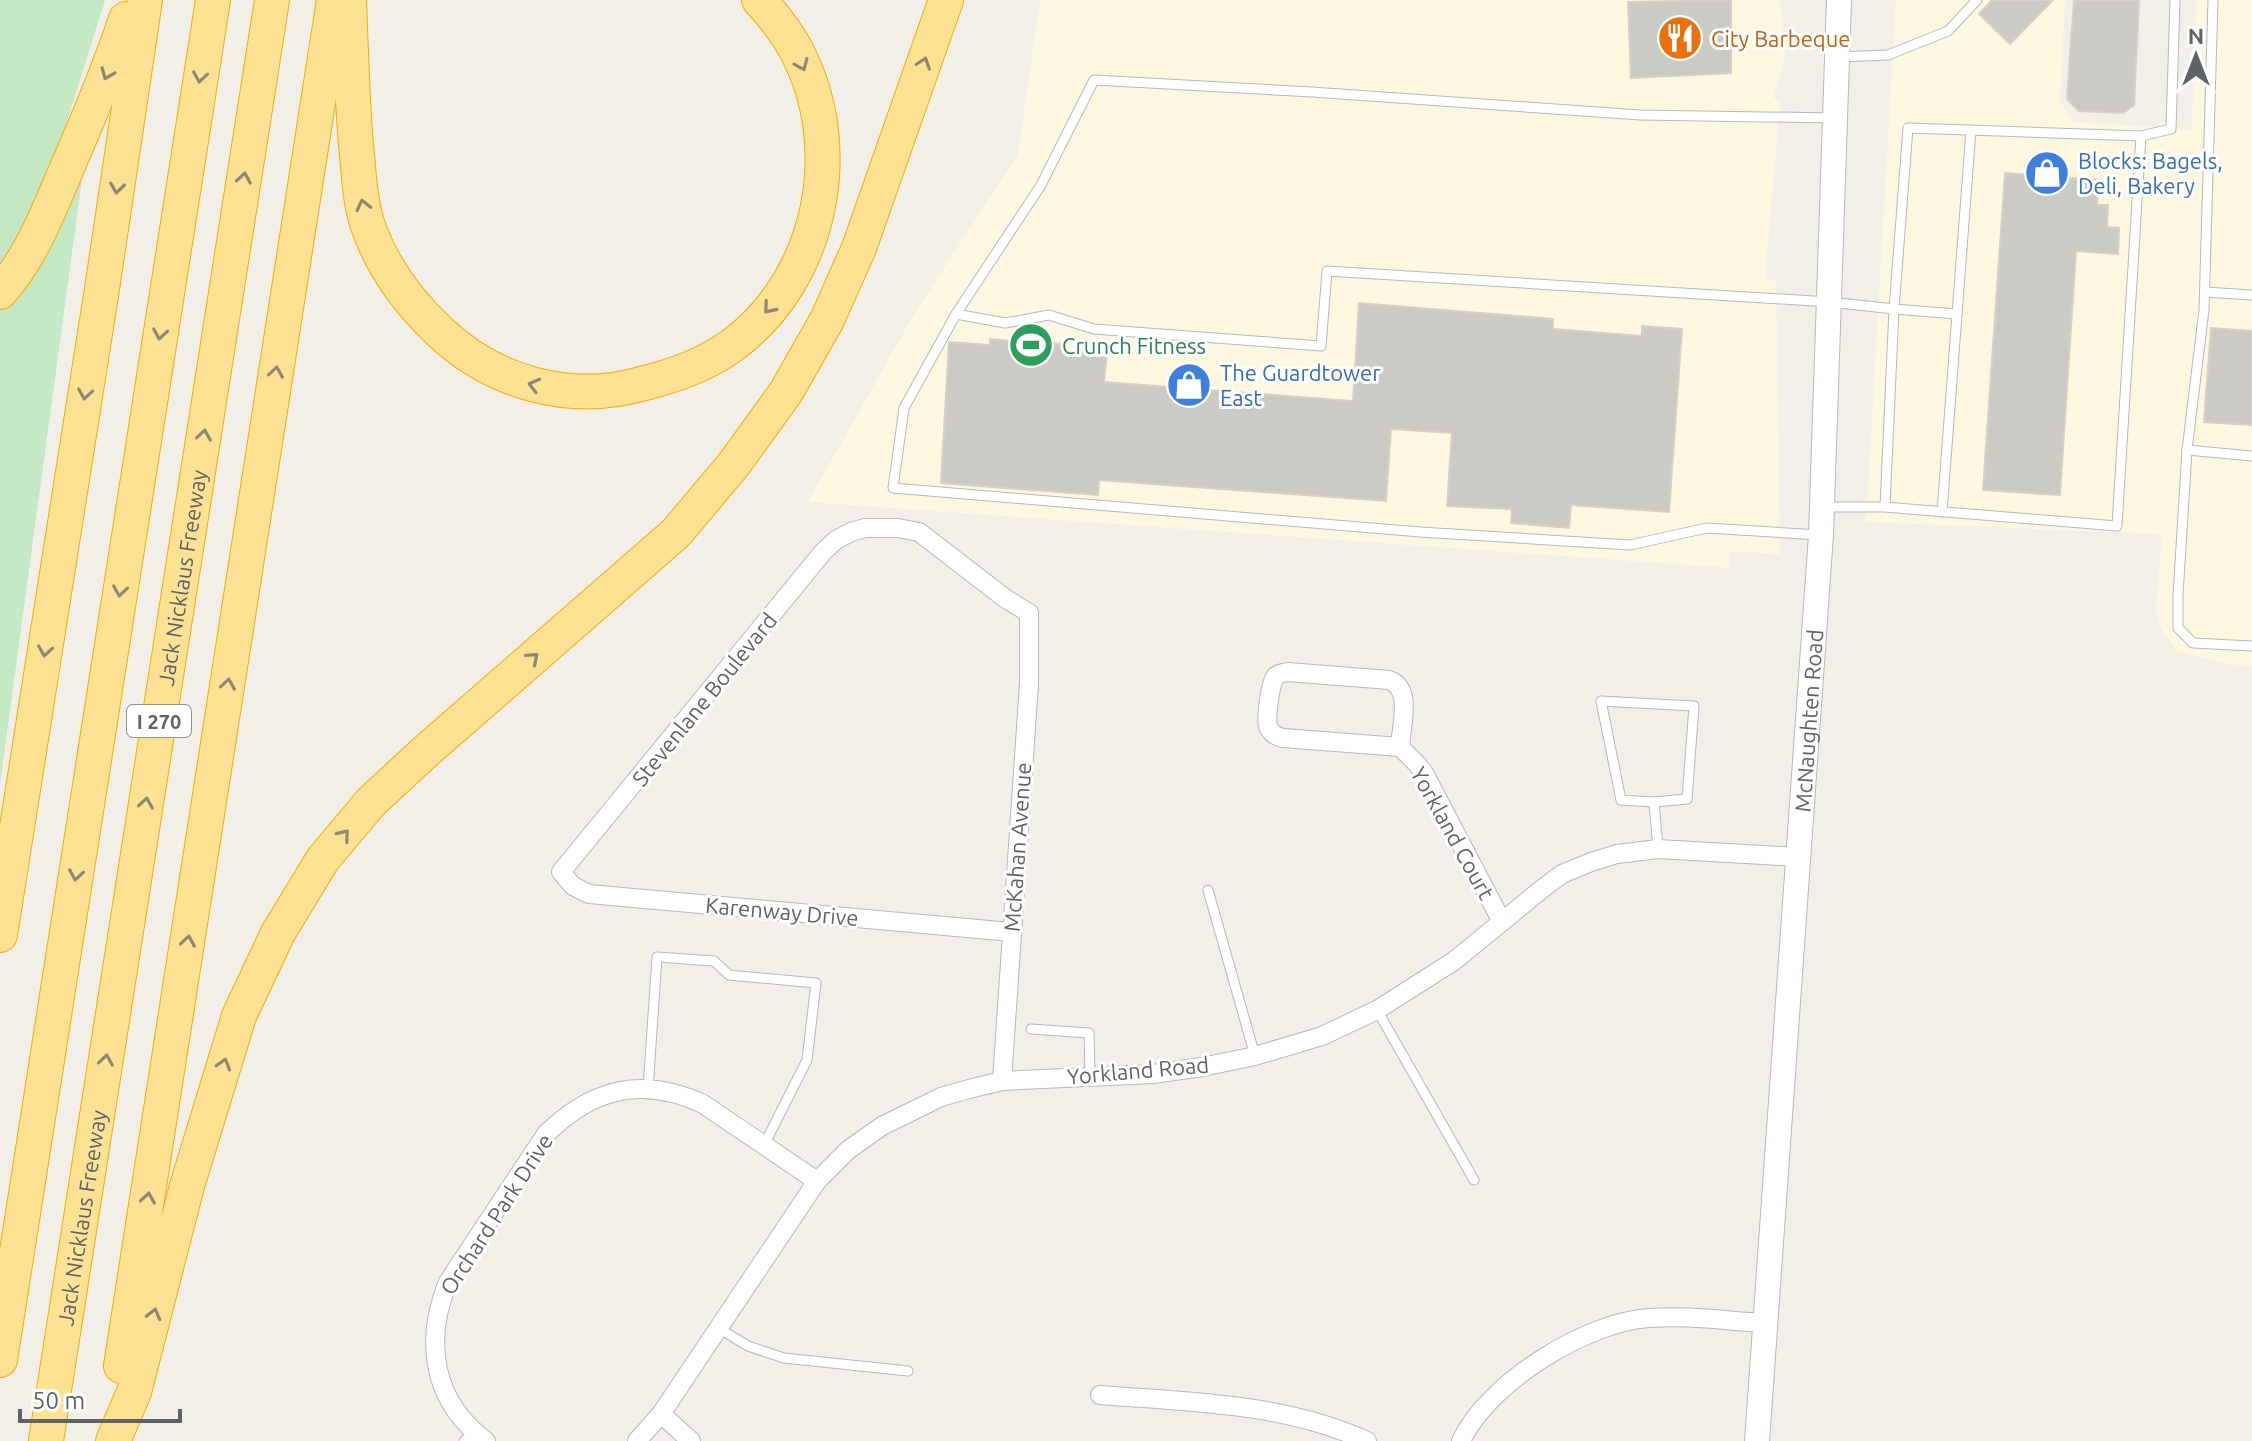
<svg xmlns="http://www.w3.org/2000/svg" width="2252" height="1441" font-family="Ubuntu,sans-serif">
	<style>
		.commercial { fill: #fef7e0 }
		.green { fill: #c5e8c5 }
		.building { fill: #cccac5; stroke: #d6d1c6; stroke-width: 2 }
		.lines { fill: none; stroke-linecap: round; stroke-linejoin: round }
		.service-casing { stroke: #b5b8bc; stroke-width: 11 }
		.minor-casing { stroke: #b5b8bc; stroke-width: 20 }
		.tertiary-casing { stroke: #b5b8bc; stroke-width: 26 }
		.motorway-casing { stroke: #f9ab00; stroke-width: 36 }
		.service { stroke: #fff; stroke-width: 9 }
		.minor { stroke: #fff; stroke-width: 18 }
		.tertiary { stroke: #fff; stroke-width: 24 }
		.motorway { stroke: #fde293; stroke-width: 34 }
		.oneway { stroke: #8e8975 }
		.labels { text-anchor: middle; dominant-baseline: central; stroke-width: 6; stroke-linejoin: round; paint-order: stroke }
		.shield { fill: #fff; stroke: #8f9295; stroke-width: 2 }
		.shield-label { font-size: 20px; font-weight: bold; fill: #5f6368 }
		.food-label { font-size: 22px; fill: #c56008; stroke: #fff; text-anchor: start }
		.shop-label { font-size: 22px; fill: #366cbe; stroke: #fff; text-anchor: start }
		.leisure-label { font-size: 22px; fill: #27864d; stroke: #fff; text-anchor: start }
		.street-label { font-size: 22px; fill: #5f6368; stroke: #fff }
	</style>
	<rect width="100%" height="100%" fill="#f1efe8"/>
	<g class="commercial">
		<polygon points="1040,0 1780,0 1785,58 1773,97 1780,102 1765,278 1776,281 1780,554 1730,551 1729,568 808,502 916,311 1018,155"/>
		<polygon points="1896,0 2065,0 2060,101 2073,122 2192,130 2196,0 2252,0 2252,666 2225,664 2177,651 2161,629 2156,612 2162,534 1866,522"/>
	</g>
	<g class="green">
		<polygon points="0,0 105,0 54,163 13,250 0,267"/>
		<polygon points="74,178 82,179 0,784 0,308"/>
	</g>
	<g class="building">
		<polygon points="1731,0 1731,73 1631,78 1628,2"/>
		<polygon points="1992,0 2053,0 2010,44 1979,14"/>
		<polygon points="2074,0 2139,0 2134,105 2123,113 2079,111 2067,99"/>
		<polygon points="2005,173 2099,180 2097,205 2108,205 2107,227 2119,228 2118,254 2076,251 2060,495 1983,490"/>
		<polygon points="1359,303 1553,319 1553,329 1642,336 1642,326 1682,329 1669,512 1571,505 1569,528 1511,523 1512,509 1447,506 1452,433 1391,429 1386,501 1099,480 1098,495 941,483 949,342 990,345 990,339 1012,341 1012,336 1043,338 1043,343 1066,344 1066,352 1107,354 1104,382 1353,401"/>
		<polygon points="2211,328 2252,331 2252,425 2204,422"/>
	</g>
	<g class="lines">
		<g class="service-casing">
			<g id="service">
				<polyline points="2213,0 2204,310 2187,450 2178,595 2178,628 2193,643 2252,646"/>
				<polyline points="1839,57 1888,55 1948,31 1977,0"/>
				<polyline points="2141,136 2171,129 2175,0"/>
				<polyline points="2205,292 2252,295"/>
				<polyline points="956,314 1005,323 1049,315 1094,329 1321,346 1327,271 1830,302 1894,309 1885,507"/>
				<polyline points="2187,450 2252,456"/>
				<polyline points="1823,507 1885,507 2117,526 2141,136 1908,128 1894,309 1957,314"/>
				<polyline points="1942,512 1971,130"/>
				<polyline points="1820,535 1707,528 1630,545 1420,532 893,488 904,408 956,314 1041,185 1094,80 1312,92 1640,115 1835,118"/>
				<polygon points="1601,701 1694,706 1687,799 1654,802 1621,800"/>
				<polyline points="1654,802 1658,849"/>
				<polyline points="1208,890 1255,1056"/>
				<polyline points="1377,1010 1474,1180"/>
				<polyline points="1031,1029 1089,1033 1090,1076"/>
				<polyline points="648,1089 657,957 714,961 729,975 816,983 807,1060 764,1145"/>
				<polyline points="718,1328 748,1346 784,1358 908,1371"/>
				<polyline points="464,1441 474,1432"/>
			</g>
		</g>
		<g class="minor-casing">
			<g id="minor">
				<path d="M1288 672 1389 680C1413 688 1401 726 1400 747L1283 738C1276 736 1271 734 1268 726 1266 718 1270 681 1276 676 1279 673 1283 673 1288 672Z"/>
				<polyline points="1400,747 1417,764 1424,773 1502,922"/>
				<polyline points="1002,1081 1029,683 1029,613 1006,599 919,532 898,528 865,528 851,532 836,540 823,552 561,872 573,886 589,894 1011,932"/>
				<path d="M1100 1395C1189 1402 1284 1403 1367 1441"/>
				<polyline points="661,1414 691,1441"/>
				<path d="M486 1441C432 1401 424 1341 448 1282L546 1134C593 1088 642 1076 703 1104L817 1181"/>
				<polyline points="637,1441 661,1414 817,1181 848,1150 882,1126 941,1097 969,1089 1002,1081 1153,1074 1202,1067 1255,1056 1322,1036 1377,1010 1454,961 1542,889 1562,874 1591,862 1617,854 1658,849 1798,857"/>
				<path d="M1461 1441C1488 1383 1586 1322 1649 1318 1687 1315 1727 1321 1765 1323"/>
			</g>
		</g>
		<g class="tertiary-casing">
			<g id="tertiary">
				<path id="s1" d="M1757 1441 1821 535 1839 0"/>
			</g>
		</g>
		<g class="motorway-casing">
			<g id="motorway">
				<path d="M349 0C351 49 352 97 356 145 359 171 359 198 367 223 381 265 408 302 440 332 494 383 570 404 641 384 673 376 703 366 730 347 822 281 849 147 795 48 785 30 773 15 759 0"/>
				<path d="M0 292C31 258 49 210 67 168 88 119 109 70 126 19"/>
				<polyline points="0,935 102,289 145,0"/>
				<polyline points="0,1360 213,0"/>
				<polyline points="121,1366 334,0"/>
				<path id="s2" d="M46 1441 272 0"/>
				<polyline points="113,1441 134,1392 187,1186 239,1016 278,933 323,859 371,802 425,752 676,533 734,464 786,392 827,320 859,248 946,0"/>
			</g>
		</g>
		<use href="#service" class="service"/>
		<use href="#minor" class="minor"/>
		<use href="#tertiary" class="tertiary"/>
		<use href="#motorway" class="motorway"/>
	</g>
	<defs><path id="oneway-chevron" d="M-2-3.5L2.5 0L-2 3.5" fill="none" stroke-width="1.6" stroke-linecap="round" stroke-linejoin="round" transform="scale(2)"/></defs>
	<g class="oneway">
		<use href="#oneway-chevron" transform="translate(924 63) rotate(-71)"/>
		<use href="#oneway-chevron" transform="translate(802 65) rotate(67)"/>
		<use href="#oneway-chevron" transform="translate(107 74) rotate(112)"/>
		<use href="#oneway-chevron" transform="translate(200 77) rotate(99)"/>
		<use href="#oneway-chevron" transform="translate(244 178) rotate(-81)"/>
		<use href="#oneway-chevron" transform="translate(117 188) rotate(98)"/>
		<use href="#oneway-chevron" transform="translate(363 205) rotate(-103)"/>
		<use href="#oneway-chevron" transform="translate(769 308) rotate(130)"/>
		<use href="#oneway-chevron" transform="translate(160 334) rotate(99)"/>
		<use href="#oneway-chevron" transform="translate(276 372) rotate(-81)"/>
		<use href="#oneway-chevron" transform="translate(534 385) rotate(-165)"/>
		<use href="#oneway-chevron" transform="translate(85 394) rotate(99)"/>
		<use href="#oneway-chevron" transform="translate(204 435) rotate(-81)"/>
		<use href="#oneway-chevron" transform="translate(120 591) rotate(99)"/>
		<use href="#oneway-chevron" transform="translate(45 651) rotate(99)"/>
		<use href="#oneway-chevron" transform="translate(533 658) rotate(-41)"/>
		<use href="#oneway-chevron" transform="translate(228 684) rotate(-81)"/>
		<use href="#oneway-chevron" transform="translate(146 803) rotate(-81)"/>
		<use href="#oneway-chevron" transform="translate(344 835) rotate(-50)"/>
		<use href="#oneway-chevron" transform="translate(76 875) rotate(99)"/>
		<use href="#oneway-chevron" transform="translate(188 941) rotate(-81)"/>
		<use href="#oneway-chevron" transform="translate(106 1060) rotate(-81)"/>
		<use href="#oneway-chevron" transform="translate(224 1064) rotate(-73)"/>
		<use href="#oneway-chevron" transform="translate(148 1198) rotate(-81)"/>
		<use href="#oneway-chevron" transform="translate(154 1314) rotate(-76)"/>
	</g>
	<defs>
		<g id="restaurant-disc" transform="scale(2.3)"><circle r="9.5" fill="#e8710a" stroke="#fff"/><path d="M-5-6h1v4h1v-4h1v4h1v-4h1v5L-1.5 .5V6h-2V.5L-5-1ZM5-6V6H3V1.5H1.5Q1.5-4 5-6Z" fill="#fff"/></g>
		<g id="shop-disc" transform="scale(2.3)"><circle r="9.5" fill="#3f7fe0" stroke="#fff"/><path d="M-5-2.5h2.3a2.7 3.5 0 0 1 5.4 0H5L5.5 6h-11ZM-1.5-2.5h3a1.5 2.3 0 0 0-3 0Z" fill="#fff"/></g>
		<g id="stadium-disc" transform="scale(2.3)"><circle r="9.5" fill="#2e9e5b" stroke="#fff"/><path d="M0-5a6.5 5 0 1 0 0 10a6.5 5 0 1 0 0-10ZM-3.5-1.8h7v3.6h-7Z" fill="#fff"/></g>
	</defs>
	<g fill-rule="evenodd">
		<use href="#restaurant-disc" x="1680" y="38"/>
		<use href="#shop-disc" x="2047" y="173"/>
		<use href="#stadium-disc" x="1031" y="345"/>
		<use href="#shop-disc" x="1189" y="385"/>
	</g>
	<g class="labels">
		<rect class="shield" x="127" y="705" width="64" height="32" rx="6"/>
		<g class="shield-label">
			<text x="159" y="721">I 270</text>
		</g>
		<g class="food-label">
			<text x="1711" y="38">City Barbeque</text>
		</g>
		<g class="shop-label">
			<text x="2078" y="160">Blocks: Bagels,<tspan x="2078" dy="25">Deli, Bakery</tspan></text>
			<text x="1220" y="372">The Guardtower<tspan x="1220" dy="25">East</tspan></text>
		</g>
		<g class="leisure-label">
			<text x="1062" y="345">Crunch Fitness</text>
		</g>
		<g class="street-label">
			<text stroke="none"><textPath href="#s2" startOffset="874">Jack Nicklaus Freeway</textPath></text>
			<text transform="translate(704 699) rotate(-51)">Stevenlane Boulevard</text>
			<text stroke="none"><textPath href="#s1" startOffset="722">McNaughten Road</textPath></text>
			<text transform="translate(1453 833) rotate(61)">Yorkland Court</text>
			<text transform="translate(1017 847) rotate(-86)">McKahan Avenue</text>
			<text transform="translate(782 911) rotate(5)">Karenway Drive</text>
			<text transform="translate(1138 1070) rotate(-5)">Yorkland Road</text>
			<text transform="translate(496 1214) rotate(-57)">Orchard Park Drive</text>
			<text stroke="none"><textPath href="#s2" startOffset="226">Jack Nicklaus Freeway</textPath></text>
		</g>
	</g>
	<g transform="translate(2196 56)" stroke="#ffffff" stroke-width="6" paint-order="stroke">
	<path d="M0-6L14 30L0 20L-14 30Z" fill="#5f6368"/>
	<text y="-12" font-size="22" font-weight="bold" text-anchor="middle" fill="#5f6368">N</text>
	</g>
	<path d="M20 1409v12h160v-12" fill="none" stroke="#5f6368" stroke-width="4"/>
	<text x="32" y="1409" font-size="24" fill="#5f6368" stroke="#ffffff" stroke-width="6" paint-order="stroke">50 m</text>
</svg>
